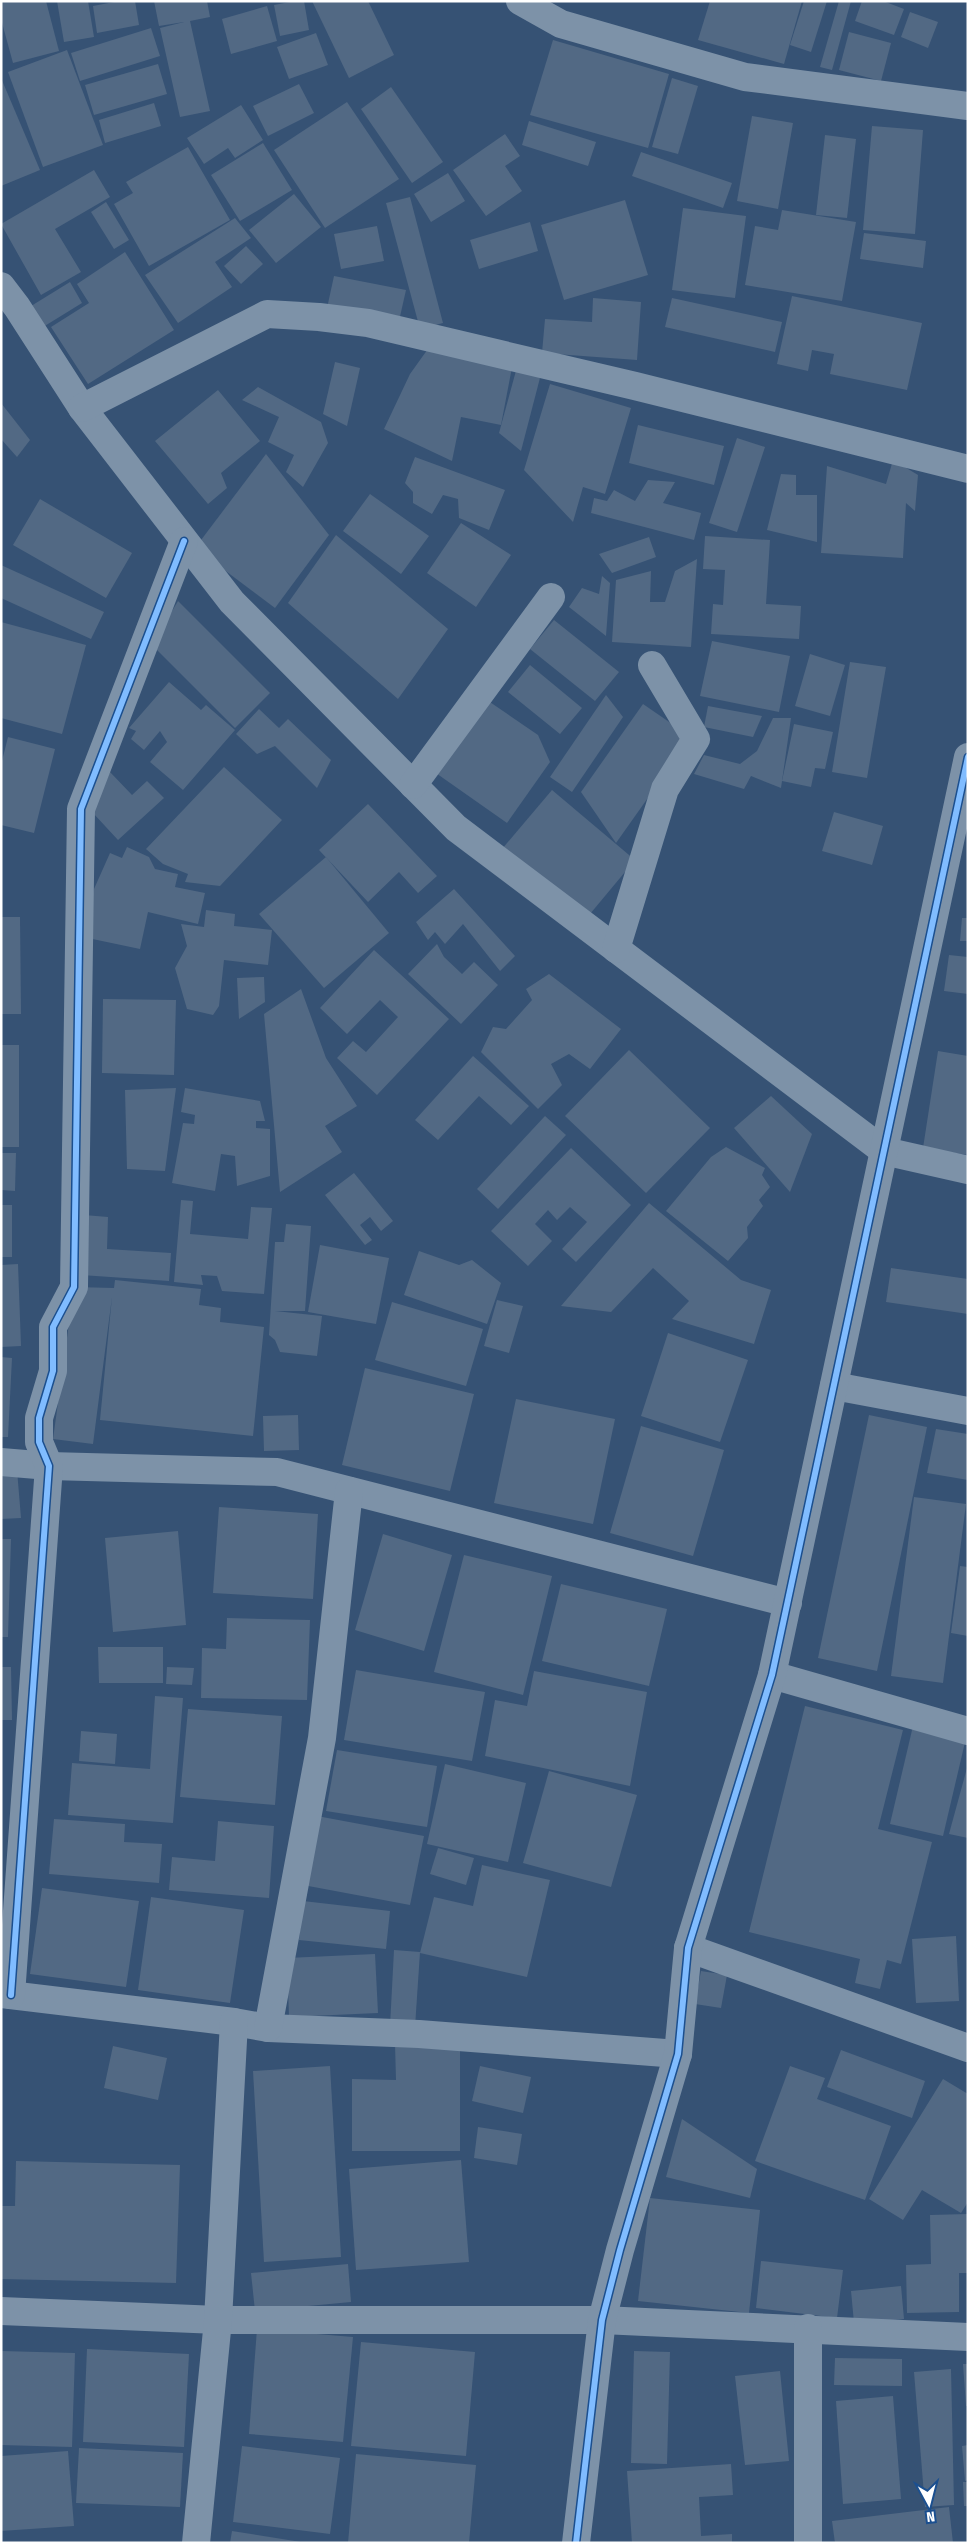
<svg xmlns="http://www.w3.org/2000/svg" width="969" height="2544" font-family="'Fira Sans Condensed',sans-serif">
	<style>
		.building { fill: #526984 }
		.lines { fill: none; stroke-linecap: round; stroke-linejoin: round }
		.minor { stroke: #7d92a8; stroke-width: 28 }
		.cycleway-casing { stroke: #1b4f8f; stroke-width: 9 }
		.cycleway { stroke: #80bcff; stroke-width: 6 }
	</style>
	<rect width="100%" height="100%" fill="#365274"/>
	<g class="building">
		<polygon points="1,1 46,1 59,51 13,63 1,19"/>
		<polygon points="57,1 88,1 94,37 64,42"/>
		<polygon points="119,1 135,1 139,25 97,33 93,6"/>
		<polygon points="154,1 207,1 210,17 190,21 210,111 180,117 160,28 184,22 159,26"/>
		<polygon points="295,1 304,1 309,30 280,36 274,5"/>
		<polygon points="312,1 368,1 394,55 349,78"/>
		<polygon points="710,1 802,1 784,64 698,40"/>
		<polygon points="804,1 827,1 811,52 790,45"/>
		<polygon points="839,1 851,1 832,70 820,67"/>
		<polygon points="862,1 883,1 904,9 894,35 855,21"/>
		<polygon points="267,6 277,41 231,54 222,19"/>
		<polygon points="910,12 938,22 928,48 901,37"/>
		<polygon points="151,28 160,56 80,81 71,53"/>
		<polygon points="849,32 891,43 881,81 839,70"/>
		<polygon points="316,33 328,65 289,79 277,47"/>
		<polygon points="553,40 669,74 648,148 530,115"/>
		<polygon points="67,50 103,145 43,167 8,72"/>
		<polygon points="158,64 167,94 94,115 85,85"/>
		<polygon points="1,78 40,170 1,186"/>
		<polygon points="672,78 698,86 678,154 652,147"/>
		<polygon points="299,84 314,113 268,136 253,106"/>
		<polygon points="391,87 443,162 412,183 361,109"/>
		<polygon points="347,102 399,179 325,228 274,150"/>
		<polygon points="154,103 161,126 105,143 99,120"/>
		<polygon points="241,105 263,140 235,158 228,148 204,164 187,138"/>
		<polygon points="752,116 793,123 778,209 737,201"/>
		<polygon points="529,121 596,142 588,166 522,145"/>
		<polygon points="872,126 923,130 915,234 863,230"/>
		<polygon points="505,134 520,156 505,166 522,191 486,216 453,170"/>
		<polygon points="825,135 856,139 847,218 816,215"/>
		<polygon points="263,143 292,190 240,221 211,175"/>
		<polygon points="188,147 230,220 149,266 114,204 133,193 126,182"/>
		<polygon points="641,152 732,183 723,208 632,176"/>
		<polygon points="94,170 110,197 55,229 81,272 41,295 1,224"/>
		<polygon points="448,173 465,201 431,222 414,194"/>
		<polygon points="294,194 321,227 276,263 249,230"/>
		<polygon points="410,197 443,323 420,329 386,203"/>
		<polygon points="625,200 648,275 564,300 541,225"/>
		<polygon points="106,202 129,240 114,249 91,212"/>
		<polygon points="683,208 746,216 735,298 672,290"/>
		<polygon points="782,210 856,222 842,301 745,285 755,226 778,230"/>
		<polygon points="235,218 251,238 215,262 232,287 178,323 145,275"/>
		<polygon points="530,222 538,251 479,269 470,240"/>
		<polygon points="377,226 384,261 341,269 334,234"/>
		<polygon points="864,233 926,241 923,268 860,259"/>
		<polygon points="246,246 263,264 241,284 224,266"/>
		<polygon points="125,252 174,330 88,384 51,327 89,303 77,284"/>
		<polygon points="334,276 406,290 399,321 327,308"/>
		<polygon points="70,282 82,303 35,332 23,311"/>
		<polygon points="792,296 922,323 907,390 830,374 834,354 812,350 808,371 777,364"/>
		<polygon points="593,298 641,302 637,360 542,353 545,319 592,322"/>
		<polygon points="672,298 782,322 775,352 665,327"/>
		<polygon points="430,346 513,362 501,425 461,417 452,461 384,429 410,374"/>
		<polygon points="335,362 360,368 347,426 323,414"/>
		<polygon points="517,367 541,374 521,451 499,433"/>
		<polygon points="550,384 631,408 605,494 583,487 573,522 524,470"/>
		<polygon points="258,387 321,422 328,443 303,487 286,472 294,455 268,442 279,417 242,400"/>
		<polygon points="218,390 260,441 221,473 227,488 208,504 155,441"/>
		<polygon points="1,403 30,440 17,457 1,439"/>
		<polygon points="638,425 724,446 714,485 629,463"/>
		<polygon points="737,438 765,447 737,532 709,523"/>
		<polygon points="266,454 329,535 275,608 195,548"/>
		<polygon points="415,457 505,490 489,530 459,518 458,499 443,495 432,514 413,503 413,492 405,483"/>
		<polygon points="893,460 918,475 915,511 906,503 903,558 821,553 827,466 886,484"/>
		<polygon points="781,474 796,475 796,495 817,495 817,542 767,530"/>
		<polygon points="648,480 675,482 663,503 701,513 694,540 591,513 594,498 607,501 614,490 635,501"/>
		<polygon points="370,494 429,536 401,574 343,531"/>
		<polygon points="40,499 132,553 106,598 13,545"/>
		<polygon points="461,523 511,555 476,607 427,573"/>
		<polygon points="336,535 448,629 398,699 288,603"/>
		<polygon points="705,536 770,540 766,604 801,606 799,639 711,634 713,604 723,605 725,570 703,569"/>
		<polygon points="649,537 656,557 612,573 599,554"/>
		<polygon points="697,559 691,647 612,642 616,580 651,571 650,602 665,602 675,571"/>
		<polygon points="1,565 104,612 91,639 1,598"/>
		<polygon points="602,576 610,583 606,636 569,607 582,588 599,594"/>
		<polygon points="178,601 270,693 235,728 152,645"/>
		<polygon points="554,620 619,672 595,701 530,649"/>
		<polygon points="1,622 86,645 62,734 1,718"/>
		<polygon points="712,641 790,656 779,712 700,696"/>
		<polygon points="810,654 845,665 830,716 795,706"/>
		<polygon points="850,662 886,667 867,778 832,772"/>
		<polygon points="530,665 582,708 560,734 508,692"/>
		<polygon points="169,682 201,710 206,705 235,730 183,790 150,762 167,742 160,731 144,750 131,739 136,731 129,728"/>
		<polygon points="606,695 623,717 572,792 550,777"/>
		<polygon points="484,698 538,735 550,762 507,823 433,771"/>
		<polygon points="643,704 691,737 616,843 581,792"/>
		<polygon points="708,706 762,716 753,737 704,727"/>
		<polygon points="259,709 279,728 288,719 331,760 317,788 275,746 257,754 236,734"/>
		<polygon points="773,718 791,718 781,788 751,776 744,789 694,774 704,755 740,764 757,751"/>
		<polygon points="794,724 833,732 825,769 815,768 811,787 782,781"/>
		<polygon points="8,737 55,749 34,833 1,825 1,765"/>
		<polygon points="224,767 282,820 220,886 185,882 188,874 163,864 146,849"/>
		<polygon points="110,772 132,795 147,781 164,798 118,840 93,813"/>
		<polygon points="552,790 635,860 585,920 502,849"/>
		<polygon points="368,804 437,876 418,893 399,872 368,902 319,850"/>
		<polygon points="834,812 883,826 872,865 822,851"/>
		<polygon points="127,847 149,857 155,869 178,874 175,887 205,893 198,924 148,912 140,949 83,937 94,889 110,853 122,858"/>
		<polygon points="326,857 389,933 324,988 259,914"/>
		<polygon points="454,889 515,956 500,971 463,924 445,944 435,932 428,940 416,922"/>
		<polygon points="206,910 235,914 234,926 272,930 268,965 224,960 219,1006 213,1015 187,1009 175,968 187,946 181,924 204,927"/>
		<polygon points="1,917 20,917 21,1014 1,1014"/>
		<polygon points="962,918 968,918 968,941 960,941"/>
		<polygon points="437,944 444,957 462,974 474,962 498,985 461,1024 408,974"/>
		<polygon points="374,950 449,1019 377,1095 337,1058 353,1041 366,1052 398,1017 380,1000 347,1034 320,1008"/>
		<polygon points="949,955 968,957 968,994 944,991"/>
		<polygon points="549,974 621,1029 590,1069 569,1054 551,1064 562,1085 538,1109 481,1052 493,1027 506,1029 532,1000 526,989"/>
		<polygon points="264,977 265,1002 239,1019 237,978"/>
		<polygon points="301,989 326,1058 357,1106 325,1126 342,1152 280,1192 264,1014"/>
		<polygon points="103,999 176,1000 174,1075 102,1073"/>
		<rect x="1" y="1045" width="18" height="102"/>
		<polygon points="629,1050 710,1128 646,1193 565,1116"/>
		<polygon points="938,1051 968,1056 968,1155 923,1148"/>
		<polygon points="473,1056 529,1106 511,1125 479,1096 438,1140 415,1120"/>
		<polygon points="176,1088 165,1171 127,1169 125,1090"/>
		<polygon points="185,1088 260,1101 265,1121 256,1121 256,1128 270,1129 270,1176 237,1186 235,1156 221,1154 215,1191 172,1183 183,1123 194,1124 195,1115 181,1112"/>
		<polygon points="771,1096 812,1134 790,1192 734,1128"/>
		<polygon points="545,1116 566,1135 498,1209 477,1189"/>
		<polygon points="726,1147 765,1168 762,1175 770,1187 759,1200 763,1206 747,1227 748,1238 728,1261 666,1211 711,1157"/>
		<polygon points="571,1148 631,1205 576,1262 562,1249 587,1222 570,1207 557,1220 548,1210 535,1224 552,1241 528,1266 491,1231"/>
		<polygon points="1,1153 16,1153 15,1191 1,1190"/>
		<polygon points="354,1173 393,1221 381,1231 370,1217 360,1225 372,1240 365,1245 325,1195"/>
		<polygon points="181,1200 193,1201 190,1234 248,1239 251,1207 272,1208 264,1294 222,1291 217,1276 201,1275 203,1285 174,1282"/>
		<polygon points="649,1203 741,1280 771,1290 754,1344 672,1319 689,1301 653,1268 611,1312 561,1306"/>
		<rect x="1" y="1205" width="11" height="52"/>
		<polygon points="84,1215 108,1217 107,1249 171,1253 169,1281 81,1275"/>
		<polygon points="286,1224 311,1226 305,1311 275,1311 322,1316 317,1356 280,1352 275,1340 269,1335 275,1242 284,1242"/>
		<polygon points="320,1245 389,1258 376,1324 308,1312"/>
		<polygon points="419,1251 459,1265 472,1260 501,1283 487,1324 404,1295"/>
		<polygon points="18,1264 21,1346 1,1347 1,1265"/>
		<polygon points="891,1268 968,1279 968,1314 886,1302"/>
		<polygon points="115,1280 201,1289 199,1305 221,1308 220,1322 264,1327 253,1436 100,1420 112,1297 93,1444 53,1439 74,1287 114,1288"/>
		<polygon points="497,1300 523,1306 509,1353 484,1346"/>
		<polygon points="392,1302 483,1329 466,1386 375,1360"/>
		<polygon points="668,1333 748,1360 720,1442 641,1416"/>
		<polygon points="1,1357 12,1358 8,1437 1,1437"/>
		<polygon points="365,1368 474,1394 450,1491 342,1465"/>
		<polygon points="516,1399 615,1419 593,1524 494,1503"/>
		<polygon points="298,1415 299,1450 264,1451 263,1416"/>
		<polygon points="869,1415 927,1427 877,1671 818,1658"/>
		<polygon points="641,1426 724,1450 693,1556 610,1533"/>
		<polygon points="936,1429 968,1434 968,1480 927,1473"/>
		<polygon points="17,1470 21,1518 1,1519 1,1471"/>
		<polygon points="914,1497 966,1504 943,1683 891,1676"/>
		<polygon points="219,1507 318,1514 313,1599 213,1593"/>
		<polygon points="178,1531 186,1625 113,1632 105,1538"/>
		<polygon points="383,1534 452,1555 424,1651 355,1630"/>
		<polygon points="1,1539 11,1539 8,1637 1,1637"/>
		<polygon points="464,1555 552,1576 523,1695 434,1672"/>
		<polygon points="960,1566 968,1567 968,1636 951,1633"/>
		<polygon points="561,1584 667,1609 649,1686 542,1661"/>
		<polygon points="227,1618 310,1620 307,1700 201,1698 202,1648 226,1649"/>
		<polygon points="98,1647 163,1647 163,1683 99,1683"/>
		<polygon points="1,1667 11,1667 12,1720 1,1720"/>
		<polygon points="167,1667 194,1668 192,1685 166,1684"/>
		<polygon points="356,1670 485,1692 472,1761 344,1740"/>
		<polygon points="534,1671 647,1692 630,1786 485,1756 495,1700 527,1706"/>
		<polygon points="155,1696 183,1698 173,1823 68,1815 72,1763 150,1769"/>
		<polygon points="805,1706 903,1730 878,1829 932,1842 901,1964 887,1960 880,1989 855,1983 860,1959 749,1932"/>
		<polygon points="188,1709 282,1716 275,1805 180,1797"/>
		<polygon points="913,1726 966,1738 943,1836 890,1824"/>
		<polygon points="81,1731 117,1734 115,1764 79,1761"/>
		<polygon points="337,1750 437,1766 427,1827 326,1811"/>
		<polygon points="445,1764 526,1783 508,1862 427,1844"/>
		<polygon points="967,1768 968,1769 968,1838 949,1834"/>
		<polygon points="549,1771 637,1795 611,1887 523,1863"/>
		<polygon points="317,1816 424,1836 410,1905 303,1885"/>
		<polygon points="54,1819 125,1824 124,1842 162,1844 159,1883 49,1874"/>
		<polygon points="218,1821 274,1826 269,1898 169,1890 172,1857 215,1861"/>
		<polygon points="438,1848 474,1858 466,1885 430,1874"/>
		<polygon points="482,1865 550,1880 527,1977 420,1953 434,1897 473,1906"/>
		<polygon points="42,1888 139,1901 126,1987 30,1974"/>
		<polygon points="151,1897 244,1910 230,2003 138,1990"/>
		<polygon points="303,1901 390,1911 386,1949 299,1940"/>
		<polygon points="956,1936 959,2001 916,2003 912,1939"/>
		<polygon points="394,1950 420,1952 415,2027 390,2026"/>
		<polygon points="375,1954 378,2013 289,2017 287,1958"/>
		<polygon points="701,1971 727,1975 721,2008 695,2004"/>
		<polygon points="395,2044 460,2044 460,2151 352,2151 352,2079 396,2080"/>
		<polygon points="113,2046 167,2058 158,2100 104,2088"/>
		<polygon points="841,2050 925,2081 912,2118 827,2087"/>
		<polygon points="330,2066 341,2257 264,2262 253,2071"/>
		<polygon points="480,2066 531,2077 523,2113 472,2101"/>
		<polygon points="790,2066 825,2078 817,2099 891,2126 865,2200 755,2161"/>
		<polygon points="943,2079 968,2094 968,2202 961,2213 922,2190 903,2220 869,2199"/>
		<polygon points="682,2119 757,2169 750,2198 666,2177"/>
		<polygon points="478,2127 522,2134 517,2165 474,2158"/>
		<polygon points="461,2160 469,2262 356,2270 349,2169"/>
		<polygon points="16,2161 180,2165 176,2283 1,2279 1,2206 15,2206"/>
		<polygon points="650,2198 760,2210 749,2313 638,2301"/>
		<polygon points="968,2214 968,2273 959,2273 959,2312 907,2313 906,2265 931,2264 930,2215"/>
		<polygon points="761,2261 843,2270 837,2318 756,2308"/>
		<polygon points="348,2264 351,2302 255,2311 251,2273"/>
		<polygon points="901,2286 904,2319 854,2323 851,2291"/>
		<polygon points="257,2329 353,2337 343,2442 249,2434"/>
		<polygon points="361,2342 475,2352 466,2456 351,2446"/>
		<polygon points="87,2349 189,2354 184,2447 83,2442"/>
		<polygon points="1,2351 75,2353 72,2447 1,2445"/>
		<polygon points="634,2351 670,2352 667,2464 631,2463"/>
		<polygon points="835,2358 902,2359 902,2386 834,2385"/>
		<polygon points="963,2364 968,2364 968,2406 966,2406"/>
		<polygon points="951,2369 954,2505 925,2507 914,2372"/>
		<polygon points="780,2371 789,2461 745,2465 735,2376"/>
		<polygon points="893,2396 901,2499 843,2504 836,2401"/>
		<polygon points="968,2445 968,2480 965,2481 962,2446"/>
		<polygon points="242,2446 340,2458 330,2534 233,2522"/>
		<polygon points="79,2448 183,2453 180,2507 76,2503"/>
		<polygon points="68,2451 74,2526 1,2531 1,2456"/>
		<polygon points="356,2454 476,2465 469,2543 348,2543"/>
		<polygon points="731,2464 733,2495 699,2497 701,2536 732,2534 732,2543 632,2543 627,2471"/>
		<polygon points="963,2482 968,2482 968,2506 964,2506"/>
		<polygon points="949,2507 953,2543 835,2543 832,2521"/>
		<polygon points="232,2531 301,2542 301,2543 230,2543"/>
	</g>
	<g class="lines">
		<g class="minor">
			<polyline points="520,1 561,24 745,77 968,106"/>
			<polyline points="1,286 17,307 82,408 232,602 456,828 884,1151 968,1170"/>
			<polyline points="82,408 267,314 319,317 368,323 635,386 968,469"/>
			<polyline points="413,785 551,597"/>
			<polyline points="616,949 665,789 696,739 652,665"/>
			<polyline points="834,1386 968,1411"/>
			<polyline points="1,1462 49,1466 277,1472 788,1603"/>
			<polyline points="772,1675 968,1731"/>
			<polyline points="688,1948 968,2048"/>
			<polyline points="1,1994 234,2022 268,2028 419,2034 678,2054"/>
			<polyline points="11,1995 49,1466 39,1442 39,1418 53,1371 53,1327 74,1287 81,809 184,541"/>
			<polyline points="268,2028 322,1738 349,1491"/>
			<polyline points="1,2311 218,2320 602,2320 968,2337"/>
			<polyline points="196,2543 218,2320 234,2022"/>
			<polyline points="576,2543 602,2320 620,2250 678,2054 688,1948 772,1675 968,757"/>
			<polyline points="808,2543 808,2328"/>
		</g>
		<g class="cycleway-casing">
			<g id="cycleway">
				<polyline points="11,1995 49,1466 39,1442 39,1418 53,1371 53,1327 74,1287 81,809 184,541"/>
				<polyline points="576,2543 602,2320 620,2250 678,2054 688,1948 772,1675 968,757"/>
			</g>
		</g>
		<use href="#cycleway" class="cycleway"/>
	</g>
	<rect width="969" height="2544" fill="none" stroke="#ffffff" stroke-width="5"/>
	<g transform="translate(929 2504) rotate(173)" stroke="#1b4f8f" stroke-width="4" paint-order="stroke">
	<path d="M0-4L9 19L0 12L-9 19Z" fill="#ffffff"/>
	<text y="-8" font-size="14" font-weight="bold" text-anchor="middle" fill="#ffffff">N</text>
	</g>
</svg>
